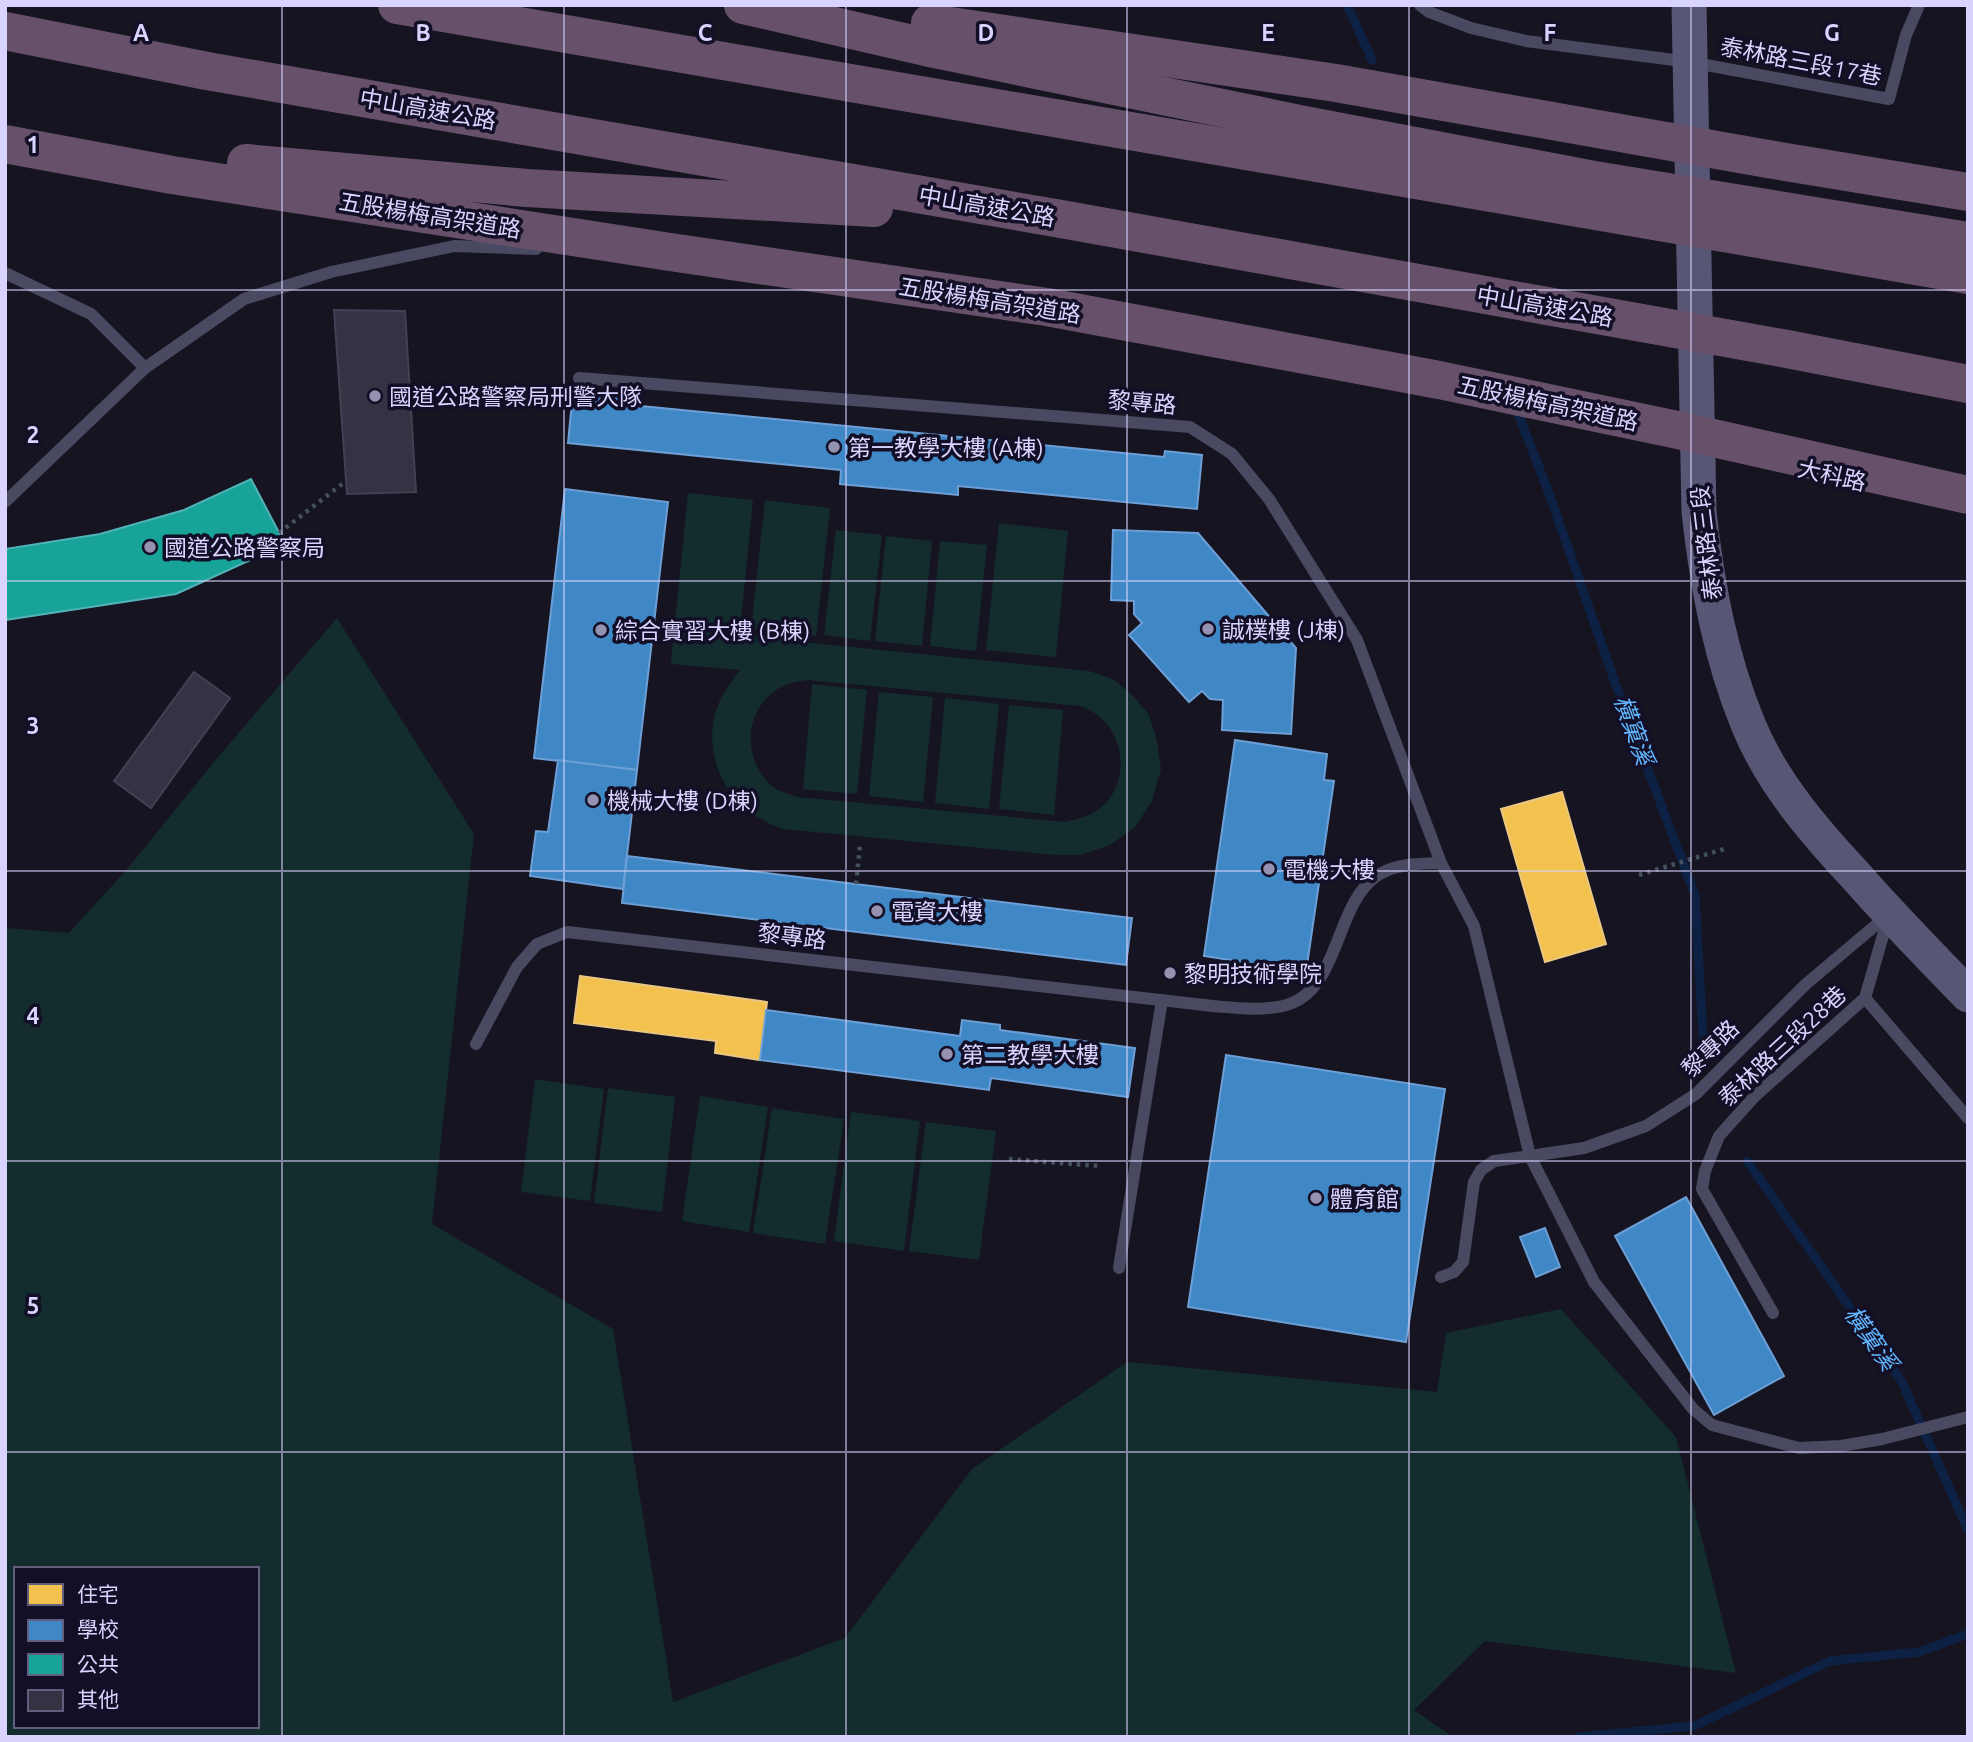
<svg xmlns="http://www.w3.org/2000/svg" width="1973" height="1742" font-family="Ubuntu,'Noto Sans TC',sans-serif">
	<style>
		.green { fill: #132c2d; fill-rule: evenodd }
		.homes { fill: #f2c14e; stroke: #eac783; stroke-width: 2 }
		.schools { fill: #3f88c5; stroke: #6d9fd6; stroke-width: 2 }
		.public { fill: #17a398; stroke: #51b2b7; stroke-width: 2 }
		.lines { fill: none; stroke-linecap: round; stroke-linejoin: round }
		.stream { stroke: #0d2144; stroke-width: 9 }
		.building { fill: #343243; stroke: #433f54; stroke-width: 2 }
		.path { stroke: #44505f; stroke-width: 4.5; stroke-dasharray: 3.5 5; stroke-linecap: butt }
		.lane { stroke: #4a4962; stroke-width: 12 }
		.secondary { stroke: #575674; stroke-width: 35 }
		.highway { stroke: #67516a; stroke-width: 38 }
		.grid { fill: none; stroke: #d9d4ff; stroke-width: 2; stroke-opacity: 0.55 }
		.poi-dot { fill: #9591b1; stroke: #130f26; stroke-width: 2.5 }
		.labels { text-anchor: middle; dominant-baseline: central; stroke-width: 7; stroke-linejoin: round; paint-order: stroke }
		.street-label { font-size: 23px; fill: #d9d4ff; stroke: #130f26 }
		.poi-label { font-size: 23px; fill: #d9d4ff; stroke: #130f26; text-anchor: start }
		.water-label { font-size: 24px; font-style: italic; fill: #62b6ff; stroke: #130f26 }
		.grid-label { font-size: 23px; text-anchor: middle; font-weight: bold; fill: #d9d4ff; stroke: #130f26; stroke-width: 7; stroke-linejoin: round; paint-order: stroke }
	</style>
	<rect width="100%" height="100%" fill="#161421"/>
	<g class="green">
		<polygon points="688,493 753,500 740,630 675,623"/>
		<polygon points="765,500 830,508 816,636 751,629"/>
		<polygon points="999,523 1068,531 1056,657 986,650"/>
		<polygon points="836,530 882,535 870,641 824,635"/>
		<polygon points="886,536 932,541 922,646 875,641"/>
		<polygon points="940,541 987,545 976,651 930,646"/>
		<path d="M337 618 474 834 432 1224 613 1329 673 1702 845 1638 972 1469 1127 1362 1437 1392 1446 1333 1561 1309 1676 1437 1736 1673 1485 1641 1414 1710 1453 1737H5V928L69 933 128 868 219 756ZM16 1569H257V1726H16Z"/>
		<path d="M674 629 1089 671 1113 679 1132 695 1148 713 1157 740 1161 769 1152 801 1135 827 1110 845 1081 855H1056L783 829C777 826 769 824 763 820 723 800 702 750 717 708 722 694 731 682 740 670L671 664ZM808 680 1081 706C1087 709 1094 712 1100 717 1126 739 1129 785 1100 808 1090 816 1078 819 1065 822L797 797C789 794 778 791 772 786 744 762 743 717 772 693 783 684 795 682 808 680Z"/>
		<polygon points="812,684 867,690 857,794 803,789"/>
		<polygon points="879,692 933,697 923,802 869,796"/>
		<polygon points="945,698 999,704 989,809 935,803"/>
		<polygon points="1009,705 1063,710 1054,815 999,809"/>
		<polygon points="535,1079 604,1089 590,1201 521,1192"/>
		<polygon points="608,1088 675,1097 662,1212 594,1203"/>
		<polygon points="700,1096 768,1107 749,1232 682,1221"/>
		<polygon points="772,1108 844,1119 825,1244 753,1233"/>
		<polygon points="851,1112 920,1121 904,1251 834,1241"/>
		<polygon points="926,1122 996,1131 979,1260 909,1251"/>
	</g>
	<g class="homes">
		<polygon points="1562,792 1606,944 1545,962 1501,809"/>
		<polygon points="580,976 767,1002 760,1060 715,1053 716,1041 574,1023"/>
	</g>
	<g class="schools">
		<polygon points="573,391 641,397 641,406 1164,457 1165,451 1202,455 1197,509 958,486 958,495 840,484 841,470 568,443"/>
		<polygon points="565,489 668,502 637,770 534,758"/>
		<polygon points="1113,530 1198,533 1296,648 1291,734 1222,730 1223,700 1210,699 1202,691 1189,702 1129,635 1142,623 1134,614 1134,601 1111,600"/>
		<polygon points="1235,740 1327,754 1324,780 1334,781 1306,972 1204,956"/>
		<polygon points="558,760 637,770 623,889 530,876 536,831 548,832"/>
		<polygon points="627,856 1132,918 1126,965 622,903"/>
		<polygon points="766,1010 960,1036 962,1020 1000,1025 1000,1030 1135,1048 1128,1097 991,1078 989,1090 760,1060"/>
		<polygon points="1226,1055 1445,1089 1406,1342 1188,1307"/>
		<polygon points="1686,1197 1784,1376 1714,1415 1615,1236"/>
		<polygon points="1545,1228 1560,1267 1536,1277 1520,1237"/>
	</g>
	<polygon class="public" points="251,479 285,544 176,594 5,620 5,549 100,534 184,510"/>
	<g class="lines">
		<g class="stream">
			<polyline points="1347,5 1372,60"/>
			<polyline points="1518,414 1549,493 1612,674 1695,895 1704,1055"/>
			<polyline points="1747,1161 1901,1380 1968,1530"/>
			<polyline points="1578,1737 1694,1726 1830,1661 1919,1652 1968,1634"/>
		</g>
	</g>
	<g class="building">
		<polygon points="334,310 405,311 416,492 347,494"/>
		<polygon points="194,672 230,698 151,808 114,781"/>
	</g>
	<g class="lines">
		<g class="path">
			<polyline points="279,533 346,481"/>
			<polyline points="1639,875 1727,848"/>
			<polyline points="856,884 860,845"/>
			<polyline points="1009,1159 1099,1166"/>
		</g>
		<g class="lane">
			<polyline points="1420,5 1429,12 1471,28 1526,41 1690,62 1889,99 1906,35 1919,5"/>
			<polyline points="5,273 91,314 145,368 244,299 331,272 454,246 536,249"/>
			<polyline points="579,378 1190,427 1232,454 1269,499 1357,640 1441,863 1474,926 1530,1156 1584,1148 1646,1126 1696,1094 1806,984 1889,914"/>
			<polyline points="5,502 145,368"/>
			<polyline points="1865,998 1968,1118"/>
			<path d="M476 1044 517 967 537 944 567 932 1213 1006C1236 1008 1260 1011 1283 1006 1341 993 1333 904 1378 875 1397 863 1420 864 1441 863"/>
			<polyline points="1119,1268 1162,1000"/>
			<polyline points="1441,1277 1454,1272 1463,1262 1474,1182 1481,1170 1494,1161 1530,1156 1594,1282 1693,1409 1712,1425 1799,1448 1841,1446 1882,1439 1968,1417"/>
			<polyline points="1773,1313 1702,1189 1705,1171 1719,1136 1754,1097 1865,998 1888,918"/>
		</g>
		<path class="secondary" d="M1689 5 1699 512C1707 584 1720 656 1748 724 1771 781 1813 830 1855 875 1891 916 1930 956 1968 995"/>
		<g class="highway">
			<polyline points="397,5 1968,275"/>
			<polyline points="743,5 934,49 1300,124 1594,180 1968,241"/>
			<polyline points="930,23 1336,83 1768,159 1968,192"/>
			<polyline points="5,31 207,71 1061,219 1787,349 1968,384"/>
			<polyline points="5,144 172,175 670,252 1047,307 1439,380 1673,429 1968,495"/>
			<polyline points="246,163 527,188 874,208"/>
		</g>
	</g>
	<path class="grid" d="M282 5V1737M564 5V1737M846 5V1737M1127 5V1737M1409 5V1737M1691 5V1737M5 290H1968M5 581H1968M5 871H1968M5 1161H1968M5 1452H1968"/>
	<g class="poi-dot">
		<circle cx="375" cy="396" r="7"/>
		<circle cx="834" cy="447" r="7"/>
		<circle cx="150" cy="547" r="7"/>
		<circle cx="1208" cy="629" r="7"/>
		<circle cx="601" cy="630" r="7"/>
		<circle cx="593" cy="800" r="7"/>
		<circle cx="1269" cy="869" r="7"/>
		<circle cx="877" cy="911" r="7"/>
		<circle cx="1170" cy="973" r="7"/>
		<circle cx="947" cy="1054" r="7"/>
		<circle cx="1316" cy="1198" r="7"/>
	</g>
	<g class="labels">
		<g class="street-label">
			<text transform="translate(1801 61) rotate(11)">泰林路三段17巷</text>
			<text transform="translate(428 109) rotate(10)">中山高速公路</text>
			<text transform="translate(987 206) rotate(10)">中山高速公路</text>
			<text transform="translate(430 215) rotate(9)">五股楊梅高架道路</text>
			<text transform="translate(990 300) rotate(9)">五股楊梅高架道路</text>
			<text transform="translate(1545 306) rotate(10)">中山高速公路</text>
			<text transform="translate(1142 402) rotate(5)">黎專路</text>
			<text transform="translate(1548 403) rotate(12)">五股楊梅高架道路</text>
			<text transform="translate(1832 475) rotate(13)">大科路</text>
			<text transform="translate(1706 543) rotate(-97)">泰林路三段</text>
			<text transform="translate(792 936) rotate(7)">黎專路</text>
			<text transform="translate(1782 1046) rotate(-43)">泰林路三段28巷</text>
			<text transform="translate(1710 1048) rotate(-45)">黎專路</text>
		</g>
		<g class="poi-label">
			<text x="389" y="396">國道公路警察局刑警大隊</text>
			<text x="848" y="447">第一教學大樓 (A棟)</text>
			<text x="164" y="547">國道公路警察局</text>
			<text x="1222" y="629">誠樸樓 (J棟)</text>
			<text x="615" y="630">綜合實習大樓 (B棟)</text>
			<text x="607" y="800">機械大樓 (D棟)</text>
			<text x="1283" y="869">電機大樓</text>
			<text x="891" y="911">電資大樓</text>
			<text x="1184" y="973">黎明技術學院</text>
			<text x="961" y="1054">第二教學大樓</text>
			<text x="1330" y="1198">體育館</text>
		</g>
		<g class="water-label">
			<text transform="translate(1634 730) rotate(70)">橫窠溪</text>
			<text transform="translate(1871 1338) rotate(55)">橫窠溪</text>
		</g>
	</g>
	<g class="grid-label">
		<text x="141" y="41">A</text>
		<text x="423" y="41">B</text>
		<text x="705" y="41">C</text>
		<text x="986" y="41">D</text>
		<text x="1268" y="41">E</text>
		<text x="1550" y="41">F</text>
		<text x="1832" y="41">G</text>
		<text x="33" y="153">1</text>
		<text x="33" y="443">2</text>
		<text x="33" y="734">3</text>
		<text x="33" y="1024">4</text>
		<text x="33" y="1314">5</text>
	</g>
	<rect width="1973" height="1742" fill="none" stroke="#d9d4ff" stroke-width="14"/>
	<rect x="14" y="1567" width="245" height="161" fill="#130f26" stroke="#625e7d" stroke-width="2"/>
	<rect x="28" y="1584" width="35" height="21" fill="#f2c14e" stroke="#625e7d" stroke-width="2"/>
	<text x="77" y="1602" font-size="21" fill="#d9d4ff">住宅</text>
	<rect x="28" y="1620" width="35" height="21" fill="#3f88c5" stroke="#625e7d" stroke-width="2"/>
	<text x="77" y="1637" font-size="21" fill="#d9d4ff">學校</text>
	<rect x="28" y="1654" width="35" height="21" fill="#17a398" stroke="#625e7d" stroke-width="2"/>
	<text x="77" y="1672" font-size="21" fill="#d9d4ff">公共</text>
	<rect x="28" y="1690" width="35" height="21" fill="#343243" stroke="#625e7d" stroke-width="2"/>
	<text x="77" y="1707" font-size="21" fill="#d9d4ff">其他</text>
</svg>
